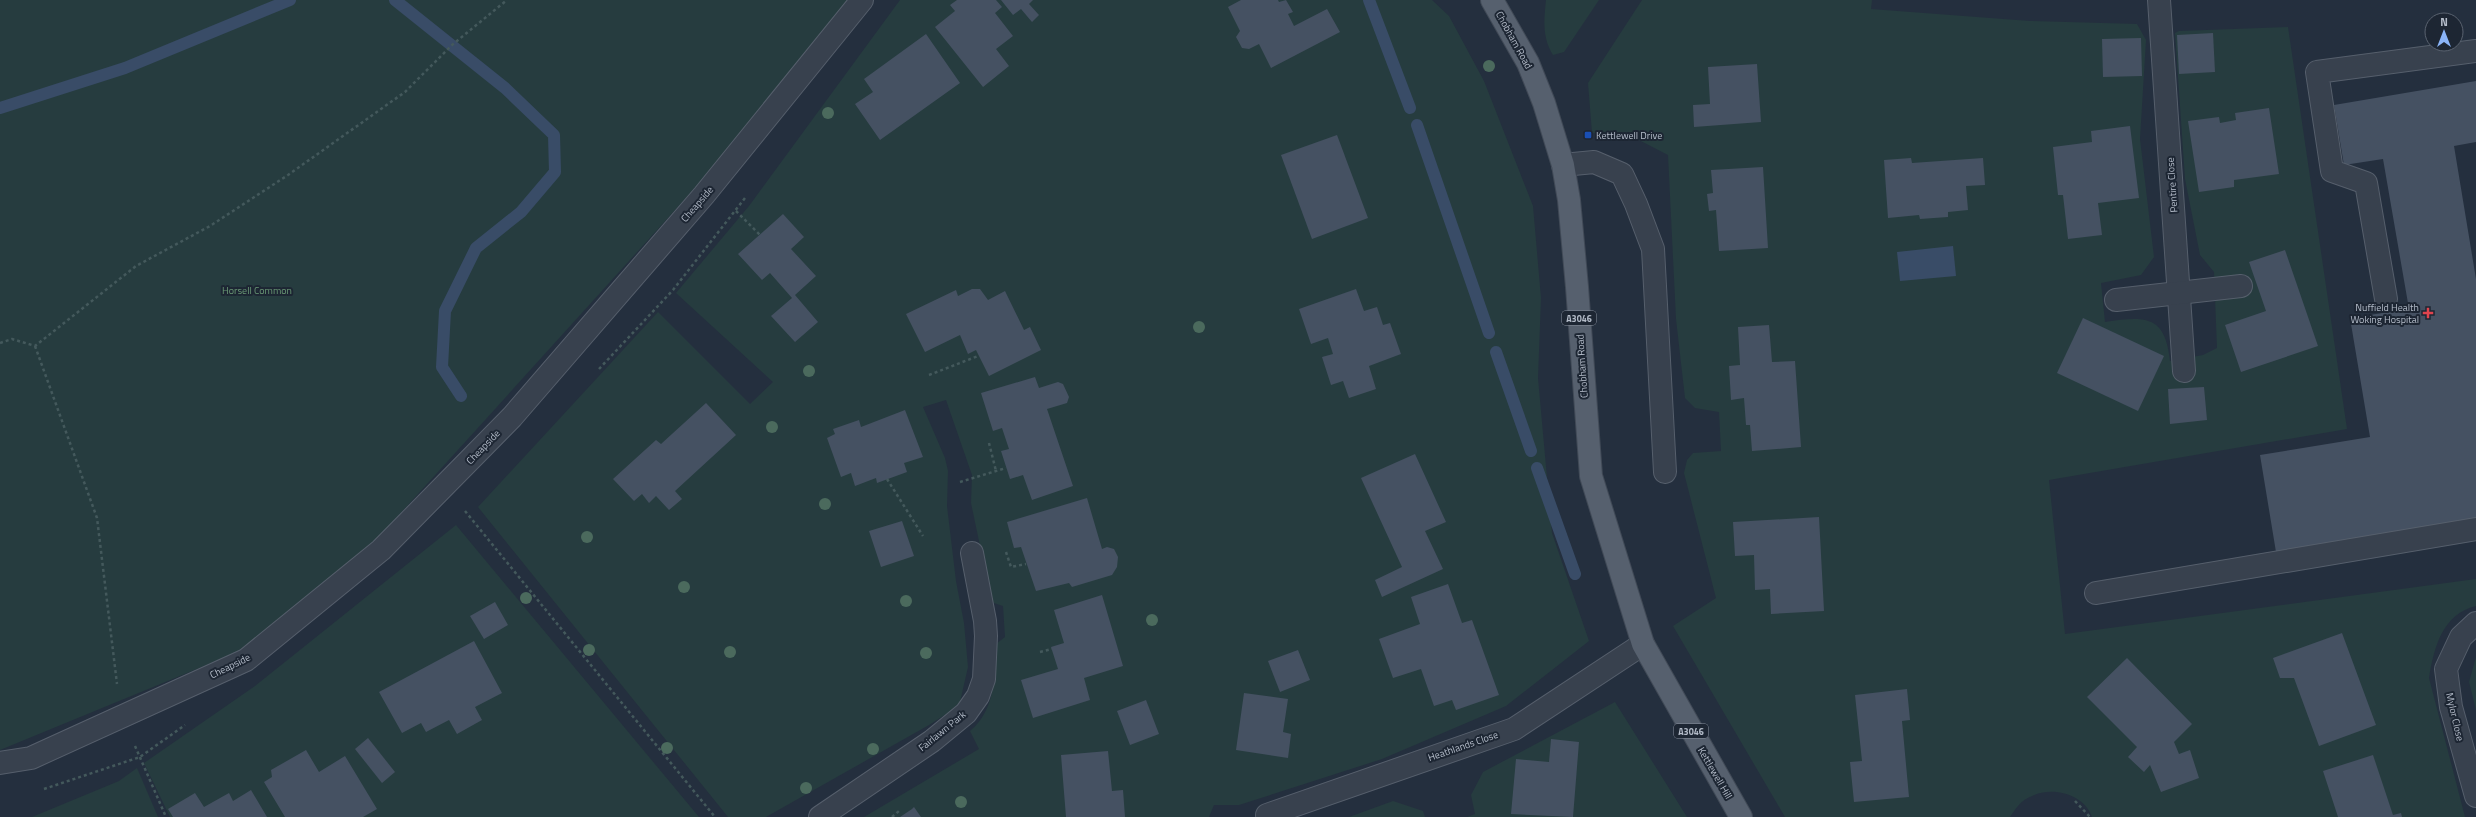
<svg xmlns="http://www.w3.org/2000/svg" width="2476" height="817" font-family="'Titillium Web',sans-serif">
	<style>
		.green { fill: #263c3f }
		.water { fill: #394c67 }
		.lines { fill: none; stroke-linecap: round; stroke-linejoin: round }
		.stream { stroke: #394c67; stroke-width: 12 }
		.building { fill: #455162 }
		.lane-casing { stroke: #565f6c; stroke-width: 24 }
		.street-casing { stroke: #565f6c; stroke-width: 24 }
		.primary-casing { stroke: #414a57; stroke-width: 24 }
		.path { stroke: #44595c; stroke-width: 2.5; stroke-dasharray: 3 3; stroke-linecap: butt }
		.lane { stroke: #38414e; stroke-width: 22 }
		.street { stroke: #38414e; stroke-width: 22 }
		.primary { stroke: #56606e; stroke-width: 22 }
		.tree { fill: #4b6a5d }
		.transit-dot { fill: #1a4fb4; stroke: #1d2633; stroke-width: 1.5 }
		.health-dot { fill: #e0444e; stroke: #1d2633; stroke-width: 1.5 }
		.labels { text-anchor: middle; dominant-baseline: central; stroke-width: 4; stroke-linejoin: round; paint-order: stroke }
		.shield { fill: #1d2633; stroke: #878f9c; stroke-width: 1 }
		.shield-label { font-size: 9px; font-weight: bold; fill: #b4bcc9 }
		.street-label { font-size: 10px; fill: #b4bcc9; stroke: #1d2633 }
		.poi-label { font-size: 10px; fill: #b4bcc9; stroke: #1d2633; text-anchor: start }
		.park-label { font-size: 10px; fill: #6b9a76; stroke: #1d2633 }
	</style>
	<rect width="100%" height="100%" fill="#242f3e"/>
	<g class="green">
		<polygon points="0,0 853,0 706,176 379,537 243,650 0,750"/>
		<path d="M900 0H1432L1449 16 1484 81 1533 206 1541 298 1538 378 1552 533 1589 641 1506 706 1382 759 1239 805H1214L1209 817H864L979 749 970 731C996 710 995 674 996 644L1005 637 1003 606 994 603 991 598 971 503 972 475 946 400 923 407 945 458 948 471 947 506 956 581 964 623 968 667 960 702 951 711 929 725 766 817H728L478 507 658 312 750 404 773 382 676 293 749 206Z"/>
		<path d="M1546 0H1599L1564 52 1553 55C1542 37 1544 20 1546 0Z"/>
		<path d="M1642 0H1872L1871 9 2030 21 2137 24 2146 40 2140 139 2154 257 2141 275 2101 283 2105 322C2146 316 2165 315 2170 361L2203 355 2217 348 2214 272 2200 255 2185 179 2175 33 2179 31 2288 27 2347 429 2049 480 2065 634 2476 579V606C2442 614 2434 648 2429 678L2465 817H2092C2084 794 2053 786 2032 796 2021 800 2016 808 2010 817H1785L1673 626 1716 598 1684 473 1687 460 1693 453 1721 451 1719 412 1695 408 1685 398 1676 319 1668 155 1635 138 1592 133 1588 83Z"/>
		<polygon points="456,525 699,817 170,817 144,763 255,686"/>
		<polygon points="2476,657 2476,710 2469,682"/>
		<polygon points="1615,702 1687,817 1467,817 1475,814 1471,795 1483,772"/>
		<polygon points="137,768 158,817 32,817 119,781"/>
		<polygon points="1393,801 1423,811 1425,817 1349,817"/>
	</g>
	<polygon class="water" points="1953,246 1956,276 1900,281 1897,252"/>
	<g class="lines">
		<g class="stream">
			<polyline points="395,0 505,88 554,135 555,172 521,212 476,248 445,311 442,367 461,396"/>
			<polyline points="1369,0 1410,108"/>
			<polyline points="0,108 125,68 290,0"/>
			<polyline points="1417,125 1489,333"/>
			<polyline points="1496,352 1531,451"/>
			<polyline points="1537,468 1575,574"/>
		</g>
	</g>
	<g class="building">
		<polygon points="957,0 996,0 1002,7 995,13 1013,36 996,49 1009,66 983,87 935,27 955,11 950,5"/>
		<polygon points="1001,0 1033,0 1029,4 1039,15 1032,22 1021,9 1013,15"/>
		<polygon points="1241,0 1278,0 1279,2 1286,0 1293,12 1288,14 1294,26 1327,9 1340,32 1271,68 1259,44 1249,49 1242,48 1236,37 1240,31 1228,7"/>
		<polygon points="2213,33 2215,72 2179,74 2177,35"/>
		<polygon points="926,34 960,83 880,140 855,104 873,92 864,79"/>
		<polygon points="2141,38 2142,76 2103,77 2102,39"/>
		<polygon points="1757,64 1761,122 1694,127 1693,105 1710,104 1708,67"/>
		<polygon points="2476,81 2476,142 2454,146 2476,279 2476,518 2276,552 2260,455 2370,437 2350,318 2409,309 2383,159 2344,165 2334,105"/>
		<polygon points="2269,108 2279,174 2234,180 2234,187 2199,192 2188,121 2219,117 2220,123 2236,120 2235,113"/>
		<polygon points="2130,126 2139,198 2098,203 2102,235 2068,239 2063,195 2058,195 2053,147 2092,142 2091,131"/>
		<polygon points="1337,135 1368,218 1312,239 1281,155"/>
		<polygon points="1911,158 1912,163 1983,158 1985,185 1966,186 1968,210 1948,212 1948,217 1920,219 1919,215 1888,218 1884,160"/>
		<polygon points="1763,167 1768,248 1719,251 1716,210 1709,211 1707,194 1713,193 1711,170"/>
		<polygon points="783,214 804,237 791,249 816,276 795,295 818,322 795,342 771,316 792,298 770,273 762,280 738,254"/>
		<polygon points="2285,250 2318,346 2241,372 2225,325 2266,311 2249,262"/>
		<polygon points="972,289 980,289 988,300 1005,291 1024,330 1030,327 1041,350 989,376 976,350 968,354 960,335 925,352 906,314 956,290 958,296"/>
		<polygon points="1356,289 1364,311 1377,307 1383,325 1390,323 1401,354 1369,366 1376,389 1349,398 1343,381 1331,385 1322,357 1333,354 1328,338 1311,344 1299,309"/>
		<polygon points="2083,318 2164,356 2138,411 2057,373"/>
		<polygon points="1769,325 1772,362 1795,361 1801,447 1752,451 1750,425 1746,425 1744,398 1731,400 1729,366 1740,365 1738,327"/>
		<polygon points="1035,377 1039,388 1058,382 1063,384 1069,397 1067,403 1047,409 1073,486 1032,500 1023,475 1010,479 1001,451 1009,449 1002,428 993,431 981,393"/>
		<polygon points="2204,387 2207,420 2170,424 2168,389"/>
		<polygon points="706,403 736,435 675,491 682,499 669,510 656,496 649,503 642,494 634,501 613,479 656,440 661,444"/>
		<polygon points="905,410 923,457 904,463 907,472 877,483 876,478 855,486 851,473 841,477 827,438 835,434 833,429 859,420 861,427"/>
		<polygon points="1415,454 1446,522 1425,531 1443,569 1382,597 1375,580 1402,567 1361,478"/>
		<polygon points="1087,498 1102,549 1107,547 1114,549 1118,557 1117,567 1112,575 1072,587 1069,583 1036,591 1021,547 1014,548 1007,522"/>
		<polygon points="1819,517 1824,611 1771,614 1770,589 1755,590 1754,555 1735,556 1733,522"/>
		<polygon points="902,521 914,556 881,567 869,531"/>
		<polygon points="1448,584 1462,623 1472,620 1499,695 1456,710 1452,700 1434,706 1421,669 1393,678 1379,639 1420,624 1411,597"/>
		<polygon points="1102,595 1123,666 1084,678 1090,700 1033,718 1021,680 1058,669 1051,647 1064,643 1054,610"/>
		<polygon points="495,602 508,625 484,639 470,616"/>
		<polygon points="2342,633 2376,725 2319,746 2294,678 2280,678 2273,658"/>
		<polygon points="474,641 502,693 475,707 482,720 457,734 449,720 426,732 421,723 402,733 379,692"/>
		<polygon points="1298,650 1310,680 1280,692 1268,661"/>
		<polygon points="2127,658 2192,724 2174,742 2179,754 2190,750 2199,778 2161,792 2150,765 2144,772 2128,757 2137,747 2087,697"/>
		<polygon points="1907,689 1910,720 1902,721 1909,797 1854,802 1850,762 1862,761 1855,695"/>
		<polygon points="1244,693 1288,699 1283,732 1291,734 1288,758 1236,750"/>
		<polygon points="1146,700 1159,734 1130,745 1117,711"/>
		<polygon points="368,738 395,772 382,783 355,749"/>
		<polygon points="1551,739 1579,742 1573,817 1511,814 1516,759 1549,762"/>
		<polygon points="306,750 319,772 345,756 377,809 363,817 285,817 264,782 272,777 271,770"/>
		<polygon points="1108,751 1112,791 1123,790 1125,817 1066,817 1061,755"/>
		<polygon points="2373,755 2393,815 2401,813 2402,817 2338,817 2323,771"/>
		<polygon points="251,790 267,817 173,817 168,809 195,793 204,807 229,793 233,801"/>
		<polygon points="914,807 921,817 900,817 912,809"/>
	</g>
	<g class="lines">
		<g class="lane-casing">
			<g id="lane">
				<polyline points="2386,299 2366,183 2332,171 2317,72 2476,51"/>
				<polyline points="2096,593 2476,529"/>
			</g>
		</g>
		<g class="street-casing">
			<g id="street">
				<polyline points="2159,0 2184,371"/>
				<polyline points="1563,165 1594,162 1622,174 1636,204 1653,249 1665,472"/>
				<polyline points="2116,300 2241,286"/>
				<polyline points="2476,623 2461,637 2446,669 2451,707 2476,796"/>
				<polyline points="0,763 31,758 246,660 381,550 512,417 704,195 862,0"/>
				<polyline points="1267,815 1514,729 1643,644"/>
				<polyline points="820,817 932,741 966,713 978,696 984,679 986,636 985,621 972,553"/>
			</g>
		</g>
		<g class="primary-casing">
			<polyline id="primary" points="1492,0 1528,63 1544,103 1563,165 1569,200 1577,287 1591,476 1643,644 1741,817"/>
		</g>
		<g class="path">
			<polyline points="736,211 760,235"/>
			<polyline points="0,343 12,339 35,346 136,266 210,226 288,175 405,92 452,45 507,0"/>
			<polyline points="35,346 97,518 117,684"/>
			<polyline points="599,369 673,290 745,198"/>
			<polyline points="929,375 978,356"/>
			<polyline points="989,443 996,471"/>
			<polyline points="887,479 923,536"/>
			<polyline points="960,482 1006,468"/>
			<polyline points="465,511 715,817"/>
			<polyline points="1006,552 1011,567 1026,564"/>
			<polyline points="1040,652 1052,649"/>
			<polyline points="135,746 166,817"/>
			<polyline points="44,789 140,757 185,725"/>
			<polyline points="2075,801 2090,817"/>
			<polyline points="892,817 899,811"/>
		</g>
		<use href="#lane" class="lane"/>
		<use href="#street" class="street"/>
		<use href="#primary" class="primary"/>
	</g>
	<g class="tree">
		<circle cx="1489" cy="66" r="6"/>
		<circle cx="828" cy="113" r="6"/>
		<circle cx="1199" cy="327" r="6"/>
		<circle cx="809" cy="371" r="6"/>
		<circle cx="772" cy="427" r="6"/>
		<circle cx="825" cy="504" r="6"/>
		<circle cx="587" cy="537" r="6"/>
		<circle cx="684" cy="587" r="6"/>
		<circle cx="526" cy="598" r="6"/>
		<circle cx="906" cy="601" r="6"/>
		<circle cx="1152" cy="620" r="6"/>
		<circle cx="589" cy="650" r="6"/>
		<circle cx="730" cy="652" r="6"/>
		<circle cx="926" cy="653" r="6"/>
		<circle cx="667" cy="748" r="6"/>
		<circle cx="873" cy="749" r="6"/>
		<circle cx="806" cy="788" r="6"/>
		<circle cx="961" cy="802" r="6"/>
	</g>
	<rect class="transit-dot" x="1584" y="131" width="8" height="8" rx="2"/>
	<path class="health-dot" d="M2426 307h4v4h4v4h-4v4h-4v-4h-4v-4h4z"/>
	<g class="labels">
		<g class="shield">
			<rect x="1562" y="311" width="34" height="14" rx="3"/>
			<rect x="1674" y="724" width="34" height="14" rx="3"/>
		</g>
		<g class="shield-label">
			<text x="1579" y="318">A3046</text>
			<text x="1691" y="731">A3046</text>
		</g>
		<g class="street-label">
			<text transform="translate(1514 40) rotate(61)">Chobham Road</text>
			<text transform="translate(2172 185) rotate(-94)">Pentire Close</text>
			<text transform="translate(697 204) rotate(-49)">Cheapside</text>
			<text transform="translate(1582 366) rotate(-94)">Chobham Road</text>
			<text transform="translate(483 447) rotate(-46)">Cheapside</text>
			<text transform="translate(230 666) rotate(-26)">Cheapside</text>
			<text transform="translate(2455 717) rotate(77)">Mylor Close</text>
			<text transform="translate(942 731) rotate(-39)">Fairlawn Park</text>
			<text transform="translate(1463 746) rotate(-19)">Heathlands Close</text>
			<text transform="translate(1715 773) rotate(60)">Kettlewell Hill</text>
		</g>
		<g class="poi-label">
			<text x="1596" y="135">Kettlewell Drive</text>
			<text x="2419" y="307" text-anchor="end">Nuffield Health<tspan x="2419" dy="12">Woking Hospital</tspan></text>
		</g>
		<g class="park-label">
			<text x="257" y="290">Horsell Common</text>
		</g>
	</g>
	<g transform="translate(2444 32)"><circle r="19" fill="#1d2633" stroke="#59626f"/>
	<path d="M0-3L7 15L0 10L-7 15Z" fill="#8ab4f8"/>
	<text y="-6" font-size="11" font-weight="bold" text-anchor="middle" fill="#b4bcc9">N</text>
	</g>
</svg>
